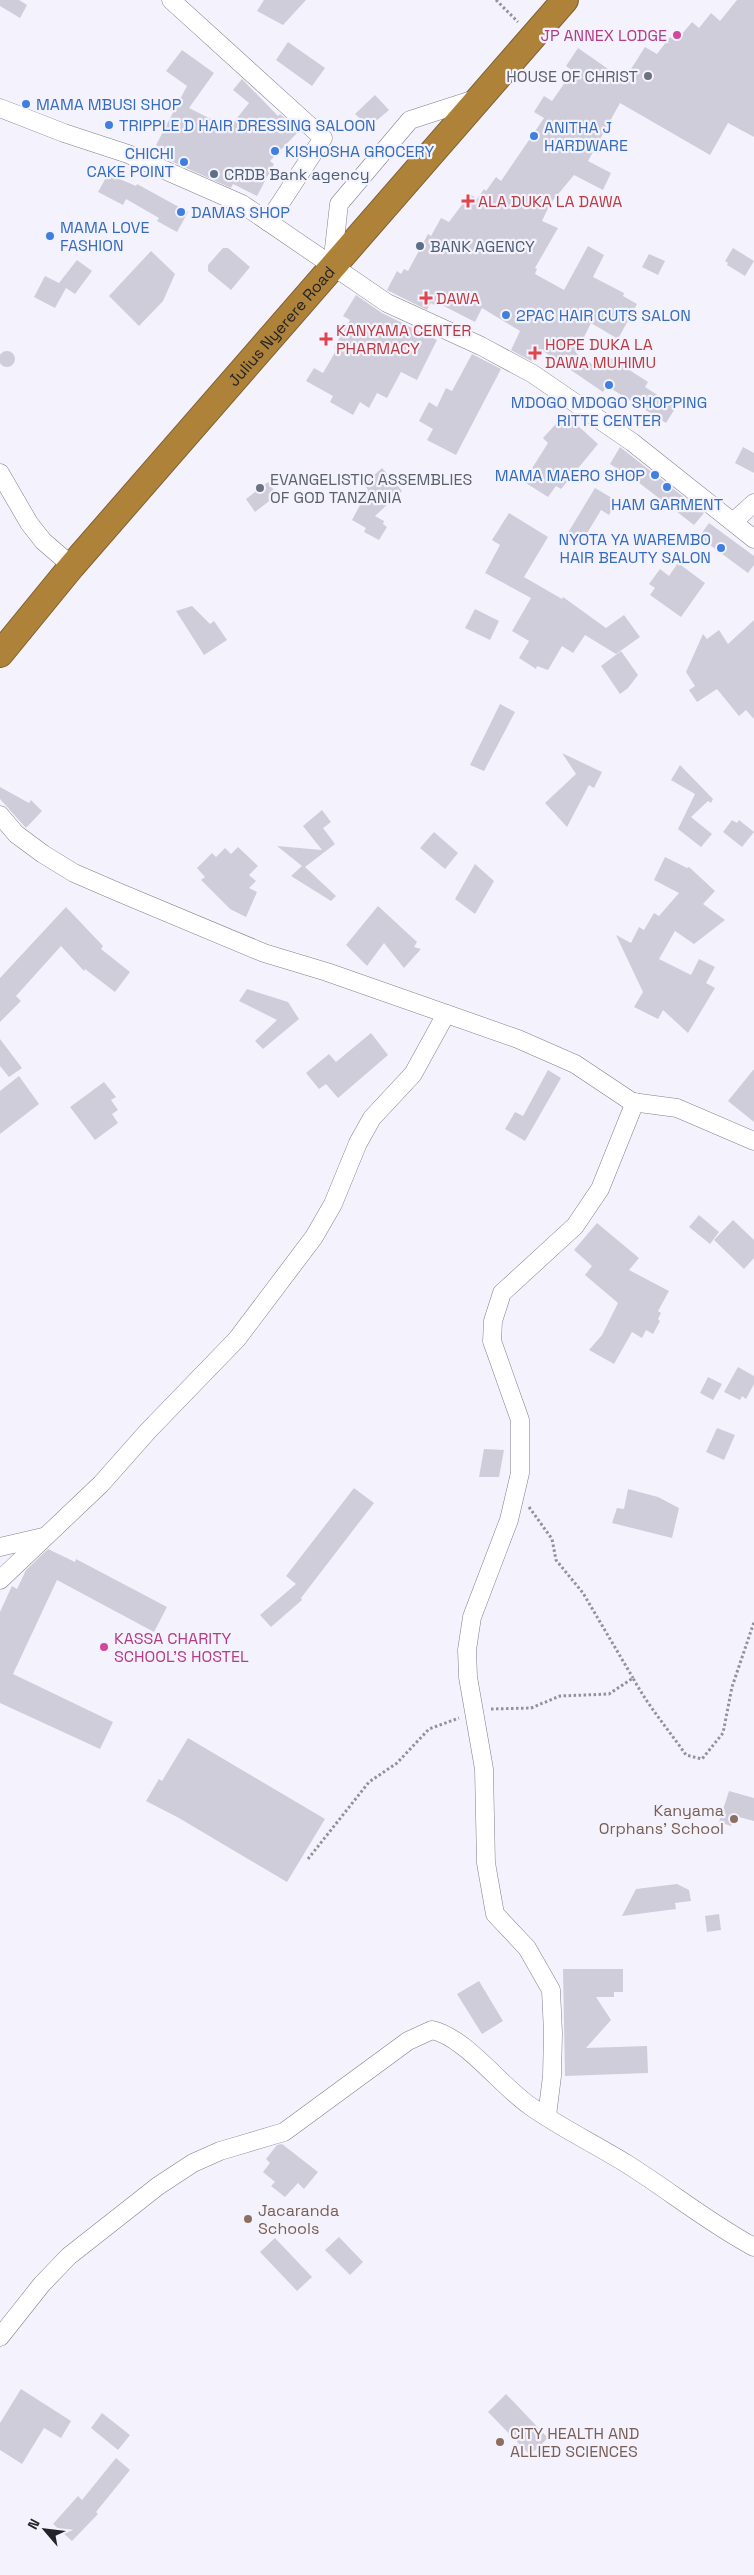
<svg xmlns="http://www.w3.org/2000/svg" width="754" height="2575" font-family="'Space Grotesk',sans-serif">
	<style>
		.building { fill: #cfcdda }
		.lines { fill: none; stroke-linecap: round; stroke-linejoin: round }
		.minor-casing { stroke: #817f8b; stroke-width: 19 }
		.highway-casing { stroke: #7e6133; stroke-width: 28 }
		.path { stroke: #93929a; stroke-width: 3; stroke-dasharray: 2.5 2.5; stroke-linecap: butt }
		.minor { stroke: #fff; stroke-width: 18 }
		.highway { stroke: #af8239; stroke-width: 26 }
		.hotel-dot { fill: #d1479c; stroke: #f4f3fd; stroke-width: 2 }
		.worship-dot { fill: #6b7280; stroke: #f4f3fd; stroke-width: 2 }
		.shop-dot { fill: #3f7fe0; stroke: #f4f3fd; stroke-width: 2 }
		.service-dot { fill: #5c6f8a; stroke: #f4f3fd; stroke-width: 2 }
		.health-dot { fill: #e0444e; stroke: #f4f3fd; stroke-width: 2 }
		.education-dot { fill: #8d6e63; stroke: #f4f3fd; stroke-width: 2 }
		.labels { text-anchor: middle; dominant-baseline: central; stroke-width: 4.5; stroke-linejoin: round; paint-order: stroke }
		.hotel-label { font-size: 16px; fill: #b23c85; stroke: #f4f3fd; text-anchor: end }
		.worship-label { font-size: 16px; fill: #5b616d; stroke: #f4f3fd; text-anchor: end }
		.shop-label { font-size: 16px; fill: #366cbe; stroke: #f4f3fd; text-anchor: start }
		.service-label { font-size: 16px; fill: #4e5e75; stroke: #f4f3fd; text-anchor: start }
		.health-label { font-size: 16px; fill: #be3a42; stroke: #f4f3fd; text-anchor: start }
		.street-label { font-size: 16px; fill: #242428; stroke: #f4f3fd }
		.education-label { font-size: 16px; fill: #785e54; stroke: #f4f3fd; text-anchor: start }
	</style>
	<rect width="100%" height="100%" fill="#f4f3fd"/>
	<g class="building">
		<polygon points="0,0 19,0 27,5 20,18 0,6"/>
		<polygon points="264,0 306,0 283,25 257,11"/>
		<polygon points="737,0 754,0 754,137 728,123 710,155 620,103 588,161 611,173 603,190 574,175 550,204 542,221 558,228 535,268 537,269 535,274 564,290 588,246 604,255 593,277 624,293 623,296 637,304 618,339 591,323 576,353 598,368 606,355 648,382 645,387 676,407 666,423 644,409 645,407 636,401 634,403 607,386 603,392 540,349 533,362 511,350 520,331 482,308 475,322 436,302 434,305 431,303 427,310 387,290 397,271 401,274 404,269 408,271 428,234 431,236 441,218 449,222 470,194 477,199 484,189 486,191 496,177 501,181 544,118 534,112 544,96 552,101 573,71 566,66 578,48 624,80 645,47 657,54 670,37 676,41 692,22 699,28 711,13 720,21"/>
		<polygon points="288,42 325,68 312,86 276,60"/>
		<polygon points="182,50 214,73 189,108 229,128 249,103 233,90 242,79 278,116 280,114 299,131 270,161 274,164 257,196 233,184 231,188 173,162 165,158 169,152 156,145 187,86 166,71"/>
		<polygon points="375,95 389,110 369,127 355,114"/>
		<polygon points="108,174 136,186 137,184 188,212 177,232 157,221 159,218 126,199 123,205 98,192"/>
		<polygon points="223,248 228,248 250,267 231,290 208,271 208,265"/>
		<polygon points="733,248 754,261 745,276 727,265 728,263 725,261"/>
		<polygon points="151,251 175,274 163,301 139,326 109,296"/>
		<polygon points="649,254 665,261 658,275 642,267"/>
		<polygon points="77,260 92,271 75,294 66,288 55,308 34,297 45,276 61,284 59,283"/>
		<polygon points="356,295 382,313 437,340 417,380 401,372 387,398 377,393 369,408 360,402 353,415 330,402 333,396 306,381 314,368 323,373 337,349 334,347 350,320 343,316"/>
		<circle cx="7" cy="359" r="8"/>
		<polygon points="472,354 501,369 456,455 427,440 433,429 419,421 429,402 437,407 446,388 452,391"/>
		<polygon points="565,414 598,444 561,489 556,486 548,497 526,483 536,468 531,470 548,443 543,438"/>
		<polygon points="620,447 704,513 694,525 638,482 610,464"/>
		<polygon points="743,447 754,453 754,473 735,463"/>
		<polygon points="382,468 402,491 375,516 384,521 383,524 387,527 379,540 364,532 366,528 352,520 368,490 364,484"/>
		<polygon points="268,482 277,495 255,512 246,499"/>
		<polygon points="595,488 617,501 609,515 601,510 580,545 566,536"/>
		<polygon points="509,513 548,537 524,577 562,599 563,597 606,628 624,615 640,637 616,654 585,635 573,653 562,646 548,670 537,666 536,669 519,658 529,641 512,631 531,598 485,573 500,545 492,540"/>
		<polygon points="709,523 754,556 754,565 748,573 699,537"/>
		<polygon points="678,563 705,583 681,617 650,595 655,588 649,584 660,569 669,576"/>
		<polygon points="192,606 210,624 214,621 227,640 204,655 176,611"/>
		<polygon points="475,609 499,621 490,640 465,628"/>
		<polygon points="754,620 754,719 746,710 739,716 717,689 697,702 689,690 695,686 686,672 703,634 707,639 719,630 728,644"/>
		<polygon points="621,651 638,675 628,688 620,694 601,666"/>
		<polygon points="500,704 515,712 484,771 470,765"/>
		<polygon points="562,753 602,772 594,788 589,785 567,827 545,803 576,774"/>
		<polygon points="680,765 713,799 711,803 708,801 691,817 712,834 701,847 678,829 695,794 671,780"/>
		<polygon points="0,787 29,803 31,800 42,811 26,828 0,799"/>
		<polygon points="322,810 331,822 323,828 335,844 305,867 336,896 331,901 291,876 302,866 277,846 322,850 303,826"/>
		<polygon points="732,820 737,823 739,820 754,832 742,847 723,832"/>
		<polygon points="434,832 458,853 445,869 420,848"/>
		<polygon points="238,847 258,866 249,875 256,881 249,888 257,892 246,917 230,909 201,880 205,877 197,868 212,853 216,857 225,848 231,854"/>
		<polygon points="665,857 687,868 689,867 715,891 703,904 725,920 694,944 675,931 659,959 691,975 699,959 715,967 706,983 715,988 688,1033 663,1010 658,1019 634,1007 643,992 616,935 631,943 639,927 644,930 654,913 659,916 679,893 654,880"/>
		<polygon points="475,864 494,881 475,914 455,899"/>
		<polygon points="378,906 417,942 414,947 421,949 404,968 384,943 367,966 346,945"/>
		<polygon points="66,907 103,946 101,949 130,972 115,992 85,969 84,971 61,946 16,996 21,1001 0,1022 0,978"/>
		<polygon points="247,989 288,1002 299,1019 263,1049 255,1041 277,1020 239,1001"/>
		<polygon points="371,1033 388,1055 338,1098 326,1084 319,1089 306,1073 329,1054 336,1062"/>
		<polygon points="0,1039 22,1068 9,1077 0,1066"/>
		<polygon points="754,1069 754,1122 728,1101"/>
		<polygon points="548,1070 561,1078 525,1141 505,1129 515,1112 523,1116"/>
		<polygon points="19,1076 39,1104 0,1134 0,1091"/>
		<polygon points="104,1082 116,1097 111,1100 118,1110 112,1114 118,1123 95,1140 70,1107"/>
		<polygon points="699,1215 719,1232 710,1244 689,1227"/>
		<polygon points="733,1220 754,1240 754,1258 744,1269 714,1240"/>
		<polygon points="597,1223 639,1258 629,1270 669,1291 658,1311 661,1313 658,1319 660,1321 653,1334 646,1330 642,1338 632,1332 614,1364 589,1350 602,1335 618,1303 585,1275 592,1266 574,1250"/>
		<polygon points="738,1367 754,1376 754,1384 746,1399 742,1396 740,1400 724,1392"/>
		<polygon points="708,1377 722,1384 713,1400 700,1393"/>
		<polygon points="717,1428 735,1435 724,1460 706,1452"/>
		<polygon points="484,1449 504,1450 499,1477 479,1477"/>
		<polygon points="354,1488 374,1503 301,1598 302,1600 271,1627 260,1615 296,1584 286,1576"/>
		<polygon points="628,1489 658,1497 679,1508 672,1538 612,1523 617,1508 624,1509"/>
		<polygon points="48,1549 75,1562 76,1559 167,1607 154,1632 57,1580 13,1674 113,1722 100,1749 0,1703 0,1612 12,1586 17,1589 26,1570"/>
		<polygon points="188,1738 325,1819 287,1882 179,1818 146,1801 159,1779 162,1781"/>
		<polygon points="729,1791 754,1798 754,1821 735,1816 731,1826 719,1822"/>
		<polygon points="677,1884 689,1890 691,1901 675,1903 676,1909 622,1916 636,1889"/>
		<polygon points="719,1914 721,1930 707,1932 705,1916"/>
		<polygon points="563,1969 623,1969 623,1992 614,1992 614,1997 596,1997 611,2020 586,2048 647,2046 648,2073 565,2076"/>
		<polygon points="479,1981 503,2021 482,2034 457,1994"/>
		<polygon points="282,2144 318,2172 304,2189 298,2183 285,2197 271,2186 275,2182 263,2172 270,2163 266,2159 277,2145"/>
		<polygon points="339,2237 363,2262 350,2275 325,2250"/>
		<polygon points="275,2238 312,2277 297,2291 260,2252"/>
		<polygon points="21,2389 71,2421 61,2438 44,2428 22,2464 0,2450 0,2423"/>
		<polygon points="506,2394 548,2438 530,2455 488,2412"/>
		<polygon points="102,2413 130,2435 118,2450 91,2428"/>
		<polygon points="116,2458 130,2470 96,2512 98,2514 72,2541 53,2524 78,2496 82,2500"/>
	</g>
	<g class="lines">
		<g class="minor-casing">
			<g id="minor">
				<polyline points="171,0 323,138 268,222"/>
				<polyline points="0,108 64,133 128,154 242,204 387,303 481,346 533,374 632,442 754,539"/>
				<polyline points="332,266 339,204 410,120 478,98"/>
				<polyline points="0,473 29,523 43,541 72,566"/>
				<polyline points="733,522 754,503"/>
				<polyline points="0,815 16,834 43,854 74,873 118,892 264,953 327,972 518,1039 575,1064 632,1102 677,1108 754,1141"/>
				<polyline points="0,1547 43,1537"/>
				<polyline points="0,1580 101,1484 148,1431 237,1339 314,1237 333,1204 358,1143 372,1118 413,1074 446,1014"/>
				<polyline points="547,2116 552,2076 553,2033 551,1990 527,1948 495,1914 486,1863 484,1769 468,1677 467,1650 472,1617 509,1520 520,1473 520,1420 492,1341 493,1321 502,1293 575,1226 600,1189 635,1102"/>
				<path d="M0 2337 42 2284 69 2256 158 2186 193 2163 220 2151 284 2132 408 2041 432 2030C465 2037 501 2086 530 2106 561 2128 595 2144 627 2164 670 2191 709 2223 754 2247"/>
			</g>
		</g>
		<g class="highway-casing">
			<g id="highway">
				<path id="s1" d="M0 654 72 566 565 0"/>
			</g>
		</g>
		<g class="path">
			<polyline points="496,0 518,22"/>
			<polyline points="529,1507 552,1539 556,1560 583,1593 633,1678"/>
			<path d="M491 1709 531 1708 560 1696 609 1694 633 1678C648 1706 668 1729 686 1755L702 1759 723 1733 732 1687 754 1622"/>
			<polyline points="308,1859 369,1782 397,1763 429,1729 459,1718"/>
		</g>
		<use href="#minor" class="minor"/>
		<use href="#highway" class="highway"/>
	</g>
	<g class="hotel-dot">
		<circle cx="677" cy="35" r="5"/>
		<circle cx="104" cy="1647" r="5"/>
	</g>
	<g class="worship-dot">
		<circle cx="648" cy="76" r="5"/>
		<circle cx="260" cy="488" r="5"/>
	</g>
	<g class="shop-dot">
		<circle cx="26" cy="104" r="5"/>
		<circle cx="109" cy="125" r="5"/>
		<circle cx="534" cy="136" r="5"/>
		<circle cx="275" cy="151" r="5"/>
		<circle cx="184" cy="162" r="5"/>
		<circle cx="181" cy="212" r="5"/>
		<circle cx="50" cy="236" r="5"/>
		<circle cx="506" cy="315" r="5"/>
		<circle cx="609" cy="385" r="5"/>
		<circle cx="655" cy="475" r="5"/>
		<circle cx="667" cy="487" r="5"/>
		<circle cx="721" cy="548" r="5"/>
	</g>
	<g class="service-dot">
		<circle cx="214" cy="174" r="5"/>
		<circle cx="420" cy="246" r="5"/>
	</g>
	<g class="health-dot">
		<path d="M465.5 193.5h5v5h5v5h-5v5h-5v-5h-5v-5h5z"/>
		<path d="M423.5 290.5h5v5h5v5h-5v5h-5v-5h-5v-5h5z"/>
		<path d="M323.5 331.5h5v5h5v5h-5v5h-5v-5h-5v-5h5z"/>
		<path d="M532.5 345.5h5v5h5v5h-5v5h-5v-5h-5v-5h5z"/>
	</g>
	<g class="education-dot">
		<circle cx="734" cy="1819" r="5"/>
		<circle cx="248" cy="2219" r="5"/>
		<circle cx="500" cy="2442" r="5"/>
	</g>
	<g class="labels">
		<g class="hotel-label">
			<text x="667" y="35">JP ANNEX LODGE</text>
			<text x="114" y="1638" text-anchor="start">KASSA CHARITY<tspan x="114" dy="18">SCHOOL'S HOSTEL</tspan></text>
		</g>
		<g class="worship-label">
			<text x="638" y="76">HOUSE OF CHRIST</text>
			<text x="270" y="479" text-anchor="start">EVANGELISTIC ASSEMBLIES<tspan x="270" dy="18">OF GOD TANZANIA</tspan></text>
		</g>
		<g class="shop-label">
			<text x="36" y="104">MAMA MBUSI SHOP</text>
			<text x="119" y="125">TRIPPLE D HAIR DRESSING SALOON</text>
			<text x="544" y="127">ANITHA J<tspan x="544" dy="18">HARDWARE</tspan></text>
			<text x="285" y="151">KISHOSHA GROCERY</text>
			<text x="174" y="153" text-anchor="end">CHICHI<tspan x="174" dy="18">CAKE POINT</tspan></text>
			<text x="191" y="212">DAMAS SHOP</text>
			<text x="60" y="227">MAMA LOVE<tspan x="60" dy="18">FASHION</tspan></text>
			<text x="516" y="315">2PAC HAIR CUTS SALON</text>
			<text x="609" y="402" text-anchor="middle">MDOGO MDOGO SHOPPING<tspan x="609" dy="18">RITTE CENTER</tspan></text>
			<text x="645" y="475" text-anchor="end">MAMA MAERO SHOP</text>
			<text x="667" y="504" text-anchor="middle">HAM GARMENT</text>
			<text x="711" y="539" text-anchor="end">NYOTA YA WAREMBO<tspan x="711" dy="18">HAIR BEAUTY SALON</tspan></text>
		</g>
		<g class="service-label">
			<text x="224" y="174">CRDB Bank agency</text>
			<text x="430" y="246">BANK AGENCY</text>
		</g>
		<g class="health-label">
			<text x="478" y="201">ALA DUKA LA DAWA</text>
			<text x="436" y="298">DAWA</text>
			<text x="336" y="330">KANYAMA CENTER<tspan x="336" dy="18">PHARMACY</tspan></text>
			<text x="545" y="344">HOPE DUKA LA<tspan x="545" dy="18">DAWA MUHIMU</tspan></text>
		</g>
		<g class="street-label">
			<text stroke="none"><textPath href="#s1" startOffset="432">Julius Nyerere Road</textPath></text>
		</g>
		<g class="education-label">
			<text x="724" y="1810" text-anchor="end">Kanyama<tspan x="724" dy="18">Orphans' School</tspan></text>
			<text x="258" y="2210">Jacaranda<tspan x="258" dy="18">Schools</tspan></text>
			<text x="510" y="2433">CITY HEALTH AND<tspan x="510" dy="18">ALLIED SCIENCES</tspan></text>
		</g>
	</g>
	<g transform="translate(45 2530) rotate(298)" stroke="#f4f3fd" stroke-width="4" paint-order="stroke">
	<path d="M0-4L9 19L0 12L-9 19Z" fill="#242428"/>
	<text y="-8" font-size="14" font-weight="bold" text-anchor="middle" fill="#242428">N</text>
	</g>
</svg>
